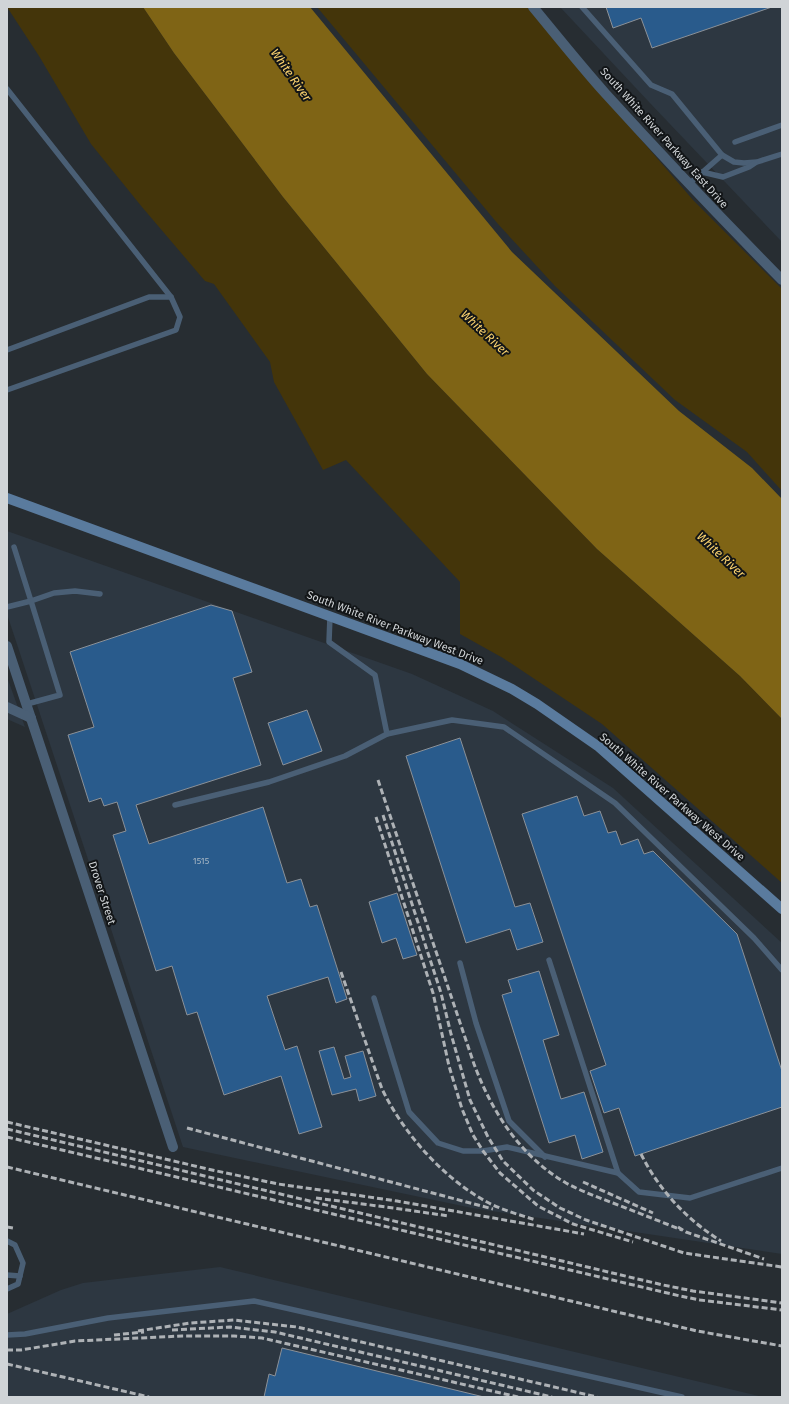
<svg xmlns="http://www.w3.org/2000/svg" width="789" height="1404" font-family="'Fira Sans',sans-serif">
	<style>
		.built { fill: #2d3741 }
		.green { fill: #44350a }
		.water { fill: #7f6415 }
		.building { fill: #295b8c; stroke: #8b9198 }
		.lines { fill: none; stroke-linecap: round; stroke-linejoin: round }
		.lane { stroke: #4a5f75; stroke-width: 5.5 }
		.street { stroke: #4a5f75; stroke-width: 10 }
		.secondary { stroke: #5a7b9e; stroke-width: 10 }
		.rail { stroke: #aeb2b6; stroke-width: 3; stroke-dasharray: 6 3; stroke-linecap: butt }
		.labels { text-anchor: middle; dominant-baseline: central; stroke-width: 4; stroke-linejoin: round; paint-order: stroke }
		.number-label { font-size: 9px; fill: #a6b6c4 }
		.street-label { font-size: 11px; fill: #d0d4d7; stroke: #121517 }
		.water-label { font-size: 12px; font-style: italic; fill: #fbd36f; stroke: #121517 }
	</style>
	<rect width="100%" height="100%" fill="#272d32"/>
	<g class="built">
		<polygon points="560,7 782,7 782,242 649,102"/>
		<polygon points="7,531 412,674 493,711 613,788 782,943 782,1254 472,1208 183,1147 7,614"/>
		<polygon points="7,677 25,727 7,719"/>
		<polygon points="220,1267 763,1397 7,1397 7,1314 61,1290 83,1283"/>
	</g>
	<g class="green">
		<polygon points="7,7 143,7 174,53 283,197 427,374 597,549 740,676 782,719 782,883 602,724 503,658 460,634 460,582 346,460 323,470 274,382 270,362 214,284 205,281 142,207 91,144 39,56"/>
		<polygon points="317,7 527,7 693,200 782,289 782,491 747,452 675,400 555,286 498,224"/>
	</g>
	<polygon class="water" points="143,7 310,7 512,252 679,411 752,468 782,499 782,719 740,676 597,549 427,374 283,197 174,53"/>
	<g class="building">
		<polygon points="606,7 772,7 652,48 641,18 613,28"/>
		<polygon points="211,605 232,611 252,672 233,678 261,765 136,805 149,844 263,807 287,883 301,879 310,907 317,905 347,999 336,1003 328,977 267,996 285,1050 297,1046 322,1127 299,1134 281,1076 224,1095 197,1012 187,1015 172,966 156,971 113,835 126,831 117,802 104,806 101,798 89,802 68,735 94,727 70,652"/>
		<polygon points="307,710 322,751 283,765 268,723"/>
		<polygon points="460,738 515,907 530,903 543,942 517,950 510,929 466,943 406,756"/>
		<polygon points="577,796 584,816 600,811 608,833 616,831 621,845 638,839 644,854 653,851 737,934 782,1071 782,1107 635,1156 619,1108 604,1113 590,1071 606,1065 522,814"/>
		<polygon points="397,893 417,955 403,959 396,938 382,943 369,902"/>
		<polygon points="539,971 559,1035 543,1040 561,1099 584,1092 603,1152 582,1159 575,1135 549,1143 502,995 512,992 508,980"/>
		<polygon points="334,1047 344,1079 351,1077 345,1056 363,1051 376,1096 359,1101 356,1089 332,1095 319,1051"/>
		<polygon points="282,1348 484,1397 264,1397 269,1374 275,1376"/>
	</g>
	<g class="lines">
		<g class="lane">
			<polyline points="582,7 651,85 672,94 722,155 734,162 744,163 757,162 782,154"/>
			<polyline points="7,89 171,297 180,317 176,330 7,390"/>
			<polyline points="735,142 782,125"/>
			<polyline points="702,172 723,177 749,167 755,163"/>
			<polyline points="689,184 722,155"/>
			<polyline points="7,350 149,297 171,297"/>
			<polyline points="14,547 31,601 54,593 75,591 100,594"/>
			<polyline points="7,607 31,601 60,695 27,704"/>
			<polyline points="330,616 329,642 375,675 387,734 452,720 504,727 615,803 754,938 782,970"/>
			<polyline points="175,805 269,782 345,756 387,734"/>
			<polyline points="549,960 618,1173"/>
			<polyline points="460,963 476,1023 509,1121 545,1157"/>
			<polyline points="374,998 409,1112 438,1143 463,1151 483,1151 507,1147 618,1173 639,1192 690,1198 782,1168"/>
			<polyline points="7,1241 15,1245 23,1263 18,1284 7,1289"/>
			<polyline points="7,1275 20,1276"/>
			<polyline points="7,1335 25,1334 108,1318 254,1301 682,1397"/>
		</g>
		<g class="street">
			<path d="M533 7C557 36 580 65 605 93 663 157 722 219 782 280"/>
			<polyline points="7,646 173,1147"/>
			<polyline points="7,707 31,718"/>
		</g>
		<polyline class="secondary" points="7,498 460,664 512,689 537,704 599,747 782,909"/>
		<g class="rail">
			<path d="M378 780 474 1064C492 1112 520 1156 566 1183 581 1191 597 1197 613 1203 636 1212 659 1221 682 1230"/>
			<polyline points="383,815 441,993 451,1034 470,1100 488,1137 503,1161 533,1190 560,1208 586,1220 684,1253 782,1267"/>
			<polyline points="376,817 433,993 449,1066 462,1109 473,1135 483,1151 500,1173 538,1206 573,1224 633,1242"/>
			<path d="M341 972 382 1089C404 1134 443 1178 487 1202 502 1210 520 1215 536 1220"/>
			<polyline points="7,1122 212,1170 278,1184 397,1201 584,1234"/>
			<polyline points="187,1128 493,1209"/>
			<polyline points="7,1129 663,1285 693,1291 782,1303"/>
			<polyline points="7,1137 680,1296 700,1300 782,1310"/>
			<path d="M641 1154C659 1190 687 1220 721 1241"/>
			<polyline points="7,1167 697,1331 782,1346"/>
			<polyline points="583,1182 653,1213"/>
			<polyline points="316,1198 386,1207 449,1216"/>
			<polyline points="7,1227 13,1228"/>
			<polyline points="678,1227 686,1232 764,1259"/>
			<polyline points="7,1257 8,1257"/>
			<polyline points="172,1330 230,1327 275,1332 552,1397"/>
			<polyline points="138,1331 190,1323 234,1320 297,1327 597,1397"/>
			<polyline points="114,1335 144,1332"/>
			<polyline points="7,1350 21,1350 75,1341 182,1336 234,1336 262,1338 518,1397"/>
			<polyline points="7,1364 149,1397"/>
		</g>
	</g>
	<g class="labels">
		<g class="number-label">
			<text x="201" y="861">1515</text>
		</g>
		<g class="street-label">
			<text transform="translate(664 138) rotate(48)">South White River Parkway East Drive</text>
			<text transform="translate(395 628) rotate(21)">South White River Parkway West Drive</text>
			<text transform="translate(672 797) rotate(41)">South White River Parkway West Drive</text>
			<text transform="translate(102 893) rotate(72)">Drover Street</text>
		</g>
		<g class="water-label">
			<text transform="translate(291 75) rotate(55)">White River</text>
			<text transform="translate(485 333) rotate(43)">White River</text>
			<text transform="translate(721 555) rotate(43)">White River</text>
		</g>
	</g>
	<rect width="789" height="1404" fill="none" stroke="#d0d4d7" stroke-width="16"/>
</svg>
